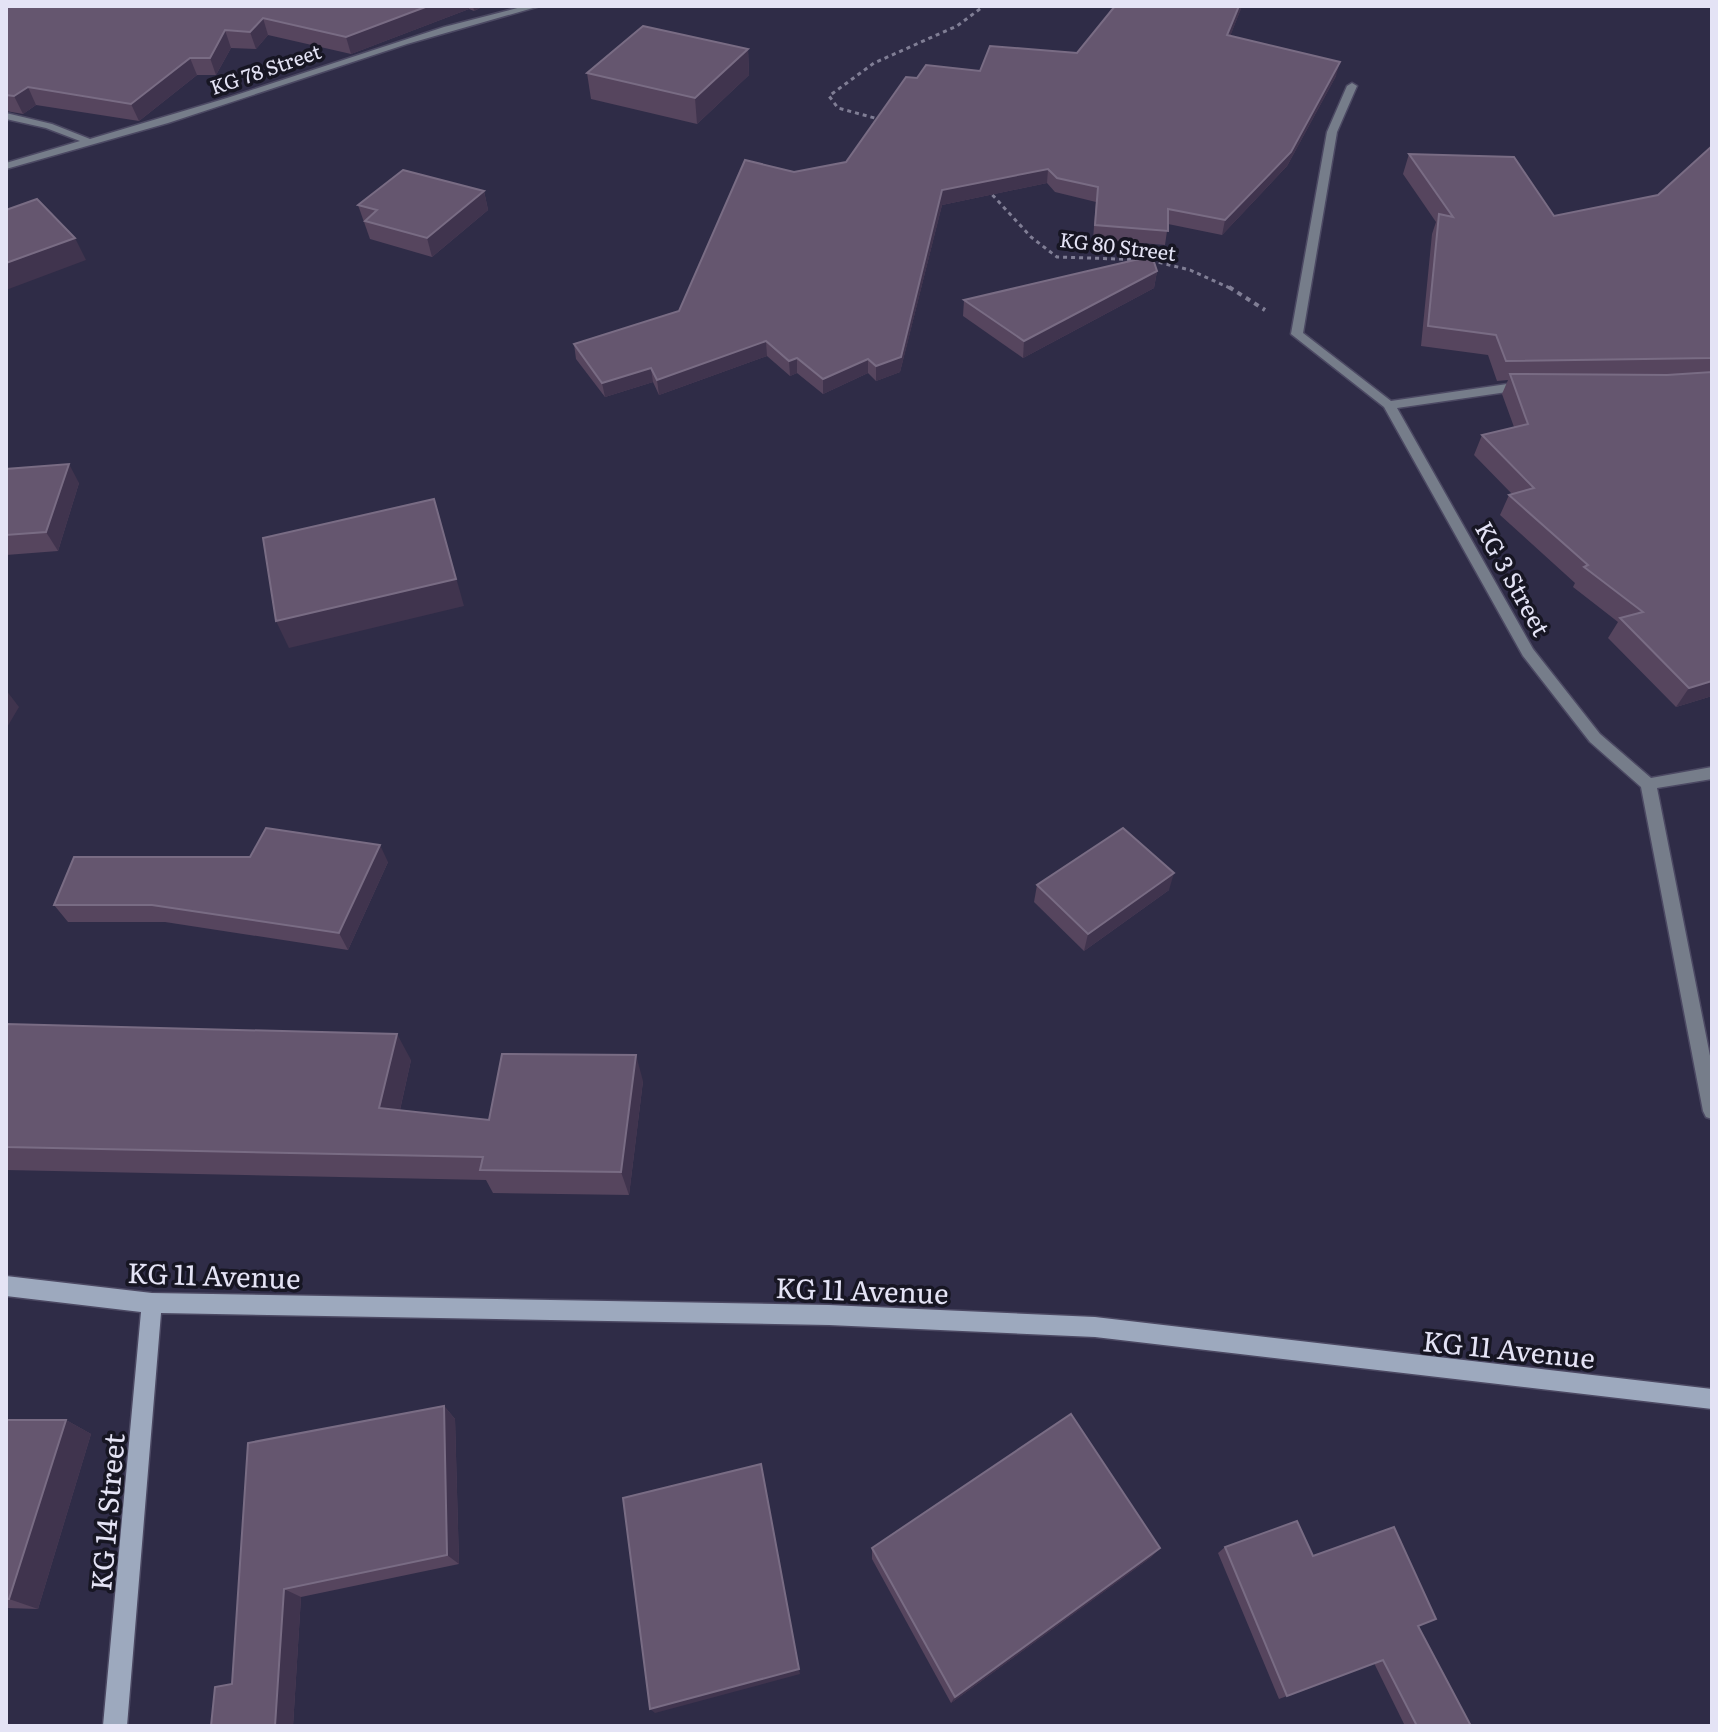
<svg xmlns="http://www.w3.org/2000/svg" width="1718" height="1732" font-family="Literata,serif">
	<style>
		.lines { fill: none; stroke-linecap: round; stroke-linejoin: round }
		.street-casing { stroke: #4c4963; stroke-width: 3 }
		.secondary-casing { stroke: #4c4963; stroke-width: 3 }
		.path-far1 { stroke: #807e95; stroke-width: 3; stroke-dasharray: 4 4; stroke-linecap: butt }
		.path { stroke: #807e95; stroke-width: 4; stroke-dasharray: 5 5; stroke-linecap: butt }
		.street { fill: #767d8a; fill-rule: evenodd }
		.secondary { fill: #9da9be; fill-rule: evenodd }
		.wall { fill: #56455e }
		.shaded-wall { fill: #40344e }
		.building { fill: #65566f; stroke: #796c84; stroke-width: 2 }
		.labels { text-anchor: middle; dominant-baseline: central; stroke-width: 7; stroke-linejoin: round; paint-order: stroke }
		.far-street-label { font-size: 20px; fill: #e4e3f5; stroke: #171623 }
		.street-label { font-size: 24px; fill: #e4e3f5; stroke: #171623 }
		.near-street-label { font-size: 28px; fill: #e4e3f5; stroke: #171623 }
	</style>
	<rect width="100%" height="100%" fill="#2f2c47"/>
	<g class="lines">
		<g class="street-casing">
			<g id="street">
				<polygon points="525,6 540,6 407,44 168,123 6,169 6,163 80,141 46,128 6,119 6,113 52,124 90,139 227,98 444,27"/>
				<polygon points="1352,83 1357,86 1337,132 1303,333 1391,401 1527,381 1533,385 1527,389 1397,408 1533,649 1600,734 1651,778 1712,767 1712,779 1657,788 1712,1066 1712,1119 1706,1117 1703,1111 1641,787 1590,742 1523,656 1384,407 1291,334 1327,132 1347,86"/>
			</g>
		</g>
		<g class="secondary-casing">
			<polygon id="secondary" points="6,1276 152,1293 829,1305 1095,1317 1712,1389 1712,1409 1095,1337 829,1325 161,1313 127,1726 103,1726 141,1312 6,1296"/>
		</g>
		<g class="path-far1">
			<polyline points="882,120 838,108 829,96 874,63 957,26 984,6"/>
			<polyline points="987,189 1031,237 1057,257 1149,260 1190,270 1232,289"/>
		</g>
		<polyline class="path" points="1229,287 1265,310"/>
		<use href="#street" class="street"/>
		<use href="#secondary" class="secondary"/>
	</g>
	<g class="wall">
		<polygon points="6,6 484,6 474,11 469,9 351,54 268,35 256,49 231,48 216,75 197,75 139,121 36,105 23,114 6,111"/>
		<polygon points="1115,6 1242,6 1230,36 1336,76 1287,166 1222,235 1168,224 1165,245 1093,239 1096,202 1055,192 1047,183 942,205 900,372 876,381 868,373 823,394 797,373 790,376 767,356 659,395 653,382 605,397 576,359 574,344 679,311 794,172 846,162 917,78 980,71 1077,53"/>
		<polygon points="748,49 749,75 697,124 591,99 587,73"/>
		<polygon points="1712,146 1712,696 1676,707 1608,638 1618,622 1573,587 1575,583 1500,515 1509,495 1512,494 1474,455 1482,435 1514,427 1502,394 1508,380 1497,381 1488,355 1421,346 1432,234 1436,222 1403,174 1409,154 1554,216 1658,195"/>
		<polygon points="484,191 488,210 432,257 370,239 358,205"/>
		<polygon points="1157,271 1154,288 1023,358 963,316 964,300"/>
		<polygon points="6,469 79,483 58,551 6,555"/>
		<polygon points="388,862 348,950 165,922 68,922 54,905"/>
		<polygon points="1037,885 1169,890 1084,951 1034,902"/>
		<polygon points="6,1024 411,1060 400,1110 489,1120 643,1081 629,1195 493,1193 486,1180 6,1170"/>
		<polygon points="444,1406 455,1419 459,1564 301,1597 293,1726 211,1726 232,1684 248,1443"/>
		<polygon points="6,1420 66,1420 91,1434 38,1609 6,1608"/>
		<polygon points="1225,1547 1313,1556 1418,1626 1471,1726 1405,1726 1374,1663 1279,1699 1218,1553"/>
		<polygon points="872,1548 1160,1548 1150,1558 951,1703 872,1559"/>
	</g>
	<g class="shaded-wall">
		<polygon points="428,6 469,6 469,9 351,54 346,37"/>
		<polygon points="473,6 484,6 474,11"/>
		<polygon points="1239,6 1242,6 1225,49 1227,35"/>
		<polygon points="263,18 268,35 256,49 250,32"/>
		<polygon points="225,30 231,48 216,75 210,58"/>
		<polygon points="748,49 749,75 697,124 695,98"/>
		<polygon points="190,58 197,75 139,121 131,104"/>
		<polygon points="1340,62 1336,76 1287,166 1222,235 1225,220"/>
		<polygon points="28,87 36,105 23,114 14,96"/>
		<polygon points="1048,169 1047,183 942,205 900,372 876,381 876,366 942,190"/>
		<polygon points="484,191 488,210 432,257 427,238"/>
		<polygon points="75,238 86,260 6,290 6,263"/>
		<polygon points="1157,271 1154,288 1023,358 1024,341"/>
		<polygon points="766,341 767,356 659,395 657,380"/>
		<polygon points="797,358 797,373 790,376 789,361"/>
		<polygon points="868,359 868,373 823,394 823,379"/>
		<polygon points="651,368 653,382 605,397 602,383"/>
		<polygon points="69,464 79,483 58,551 46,532"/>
		<polygon points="434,499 464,606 289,648 276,621"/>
		<polygon points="1712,681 1712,696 1676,707 1689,688"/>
		<polygon points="6,690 19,707 6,729"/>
		<polygon points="380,845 388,862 348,950 339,933"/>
		<polygon points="1174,873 1169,890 1084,951 1088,934"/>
		<polygon points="397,1034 411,1060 395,1132 379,1108"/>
		<polygon points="636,1055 643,1081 629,1195 621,1172"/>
		<polygon points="444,1406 455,1419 459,1564 447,1555"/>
		<polygon points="66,1420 91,1434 38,1609 9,1599"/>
		<polygon points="763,1473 800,1674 655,1713 650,1709"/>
		<polygon points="1160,1548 1150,1558 951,1703 955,1697"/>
		<polygon points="284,1589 301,1597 293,1726 275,1726"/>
	</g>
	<g class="building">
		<polygon points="6,6 428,6 346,37 263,18 250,32 225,30 210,58 190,58 131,104 28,87 14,96 6,95"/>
		<polygon points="1115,6 1239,6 1227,35 1340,62 1291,152 1225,220 1168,209 1168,231 1095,225 1098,187 1057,178 1048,169 942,190 901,357 876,366 868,359 823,379 797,358 789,361 766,341 657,380 651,368 602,383 574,344 679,311 745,160 794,172 846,162 906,77 917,78 926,65 980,71 990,46 1077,53"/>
		<polygon points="643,26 748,49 695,98 587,73"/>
		<polygon points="1712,146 1712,358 1506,361 1496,335 1428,326 1439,214 1453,217 1409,154 1514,157 1554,216 1658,195"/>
		<polygon points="403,170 484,191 427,238 365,221 377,210 358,205"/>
		<polygon points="37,199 75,238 6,263 6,210"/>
		<polygon points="1152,256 1157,271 1024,341 964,300"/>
		<polygon points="1712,372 1712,681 1689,688 1620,618 1643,612 1584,567 1588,565 1509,495 1534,488 1482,435 1528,424 1510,374 1667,375"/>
		<polygon points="69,464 46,532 6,535 6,469"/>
		<polygon points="434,499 456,579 276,621 263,538"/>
		<polygon points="266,828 380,845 339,933 152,905 54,905 74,857 250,857"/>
		<polygon points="1123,828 1174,873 1088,934 1037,885"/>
		<polygon points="6,1024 397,1034 379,1108 489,1120 502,1054 636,1055 621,1172 480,1170 483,1157 6,1147"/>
		<polygon points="444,1406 447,1555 284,1589 275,1726 211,1726 215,1687 232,1684 248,1443"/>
		<polygon points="1071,1414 1160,1548 955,1697 872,1548"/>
		<polygon points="6,1420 66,1420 9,1599 6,1599"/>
		<polygon points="761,1464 799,1669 650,1709 623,1498"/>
		<polygon points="1297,1521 1313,1556 1394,1527 1436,1619 1418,1626 1471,1726 1417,1726 1383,1660 1287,1696 1225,1547"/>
	</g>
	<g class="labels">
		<g class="far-street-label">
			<text transform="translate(265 68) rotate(-19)">KG 78 Street</text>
			<text transform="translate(1118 245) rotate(7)">KG 80 Street</text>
		</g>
		<g class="street-label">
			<text transform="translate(1514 578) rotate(61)">KG 3 Street</text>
		</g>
		<g class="near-street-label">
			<text transform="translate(214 1274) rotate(2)">KG 11 Avenue</text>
			<text transform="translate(862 1289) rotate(2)">KG 11 Avenue</text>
			<text transform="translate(1509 1348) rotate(6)">KG 11 Avenue</text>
			<text transform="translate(106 1512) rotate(-85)">KG 14 Street</text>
		</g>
	</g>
	<rect width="1718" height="1732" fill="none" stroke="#e4e3f5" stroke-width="16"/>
</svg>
